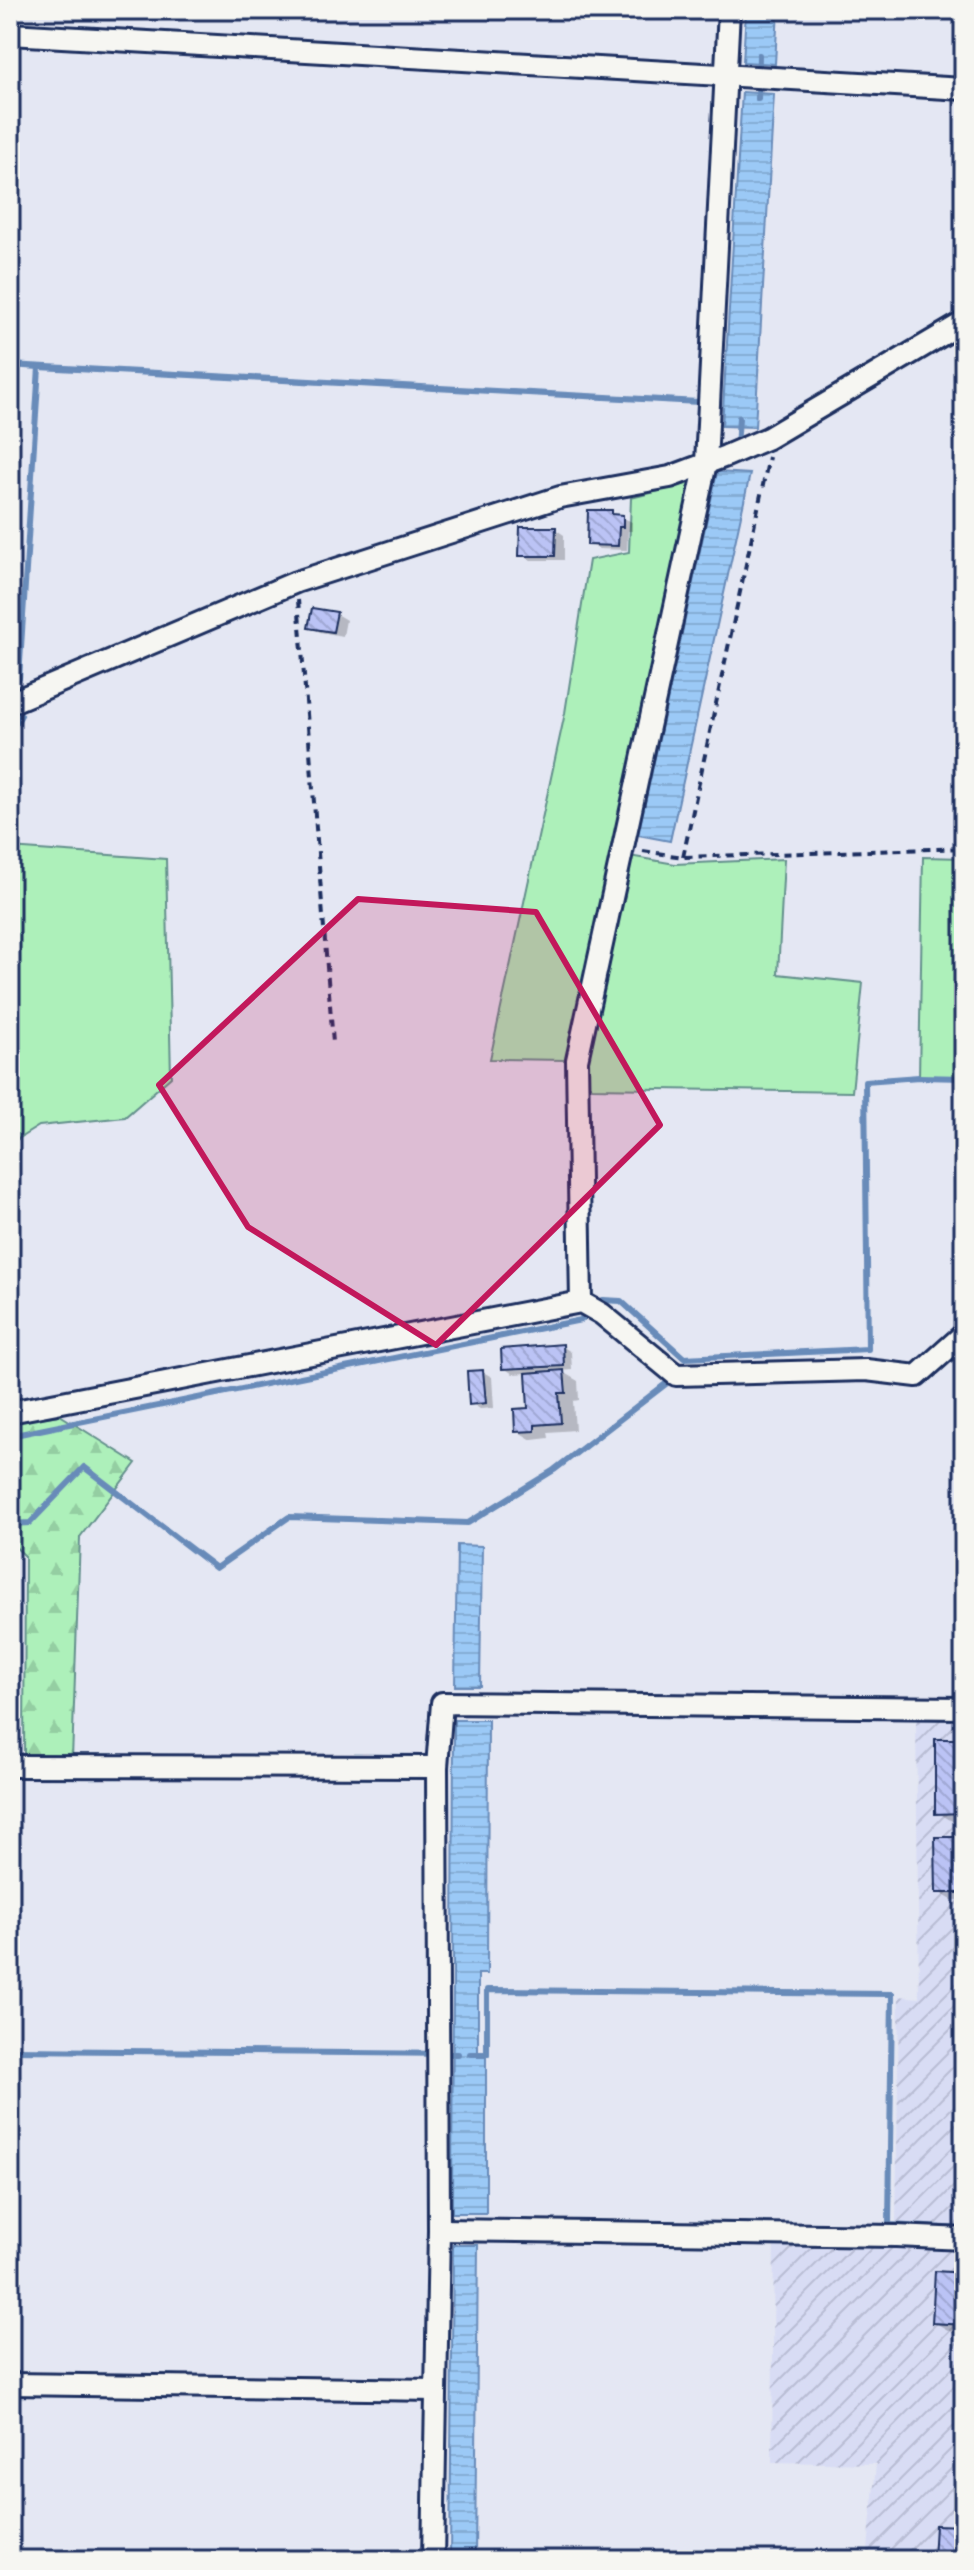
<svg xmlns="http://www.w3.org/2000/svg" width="974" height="2570" font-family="Mynerve,sans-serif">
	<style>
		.industrial { fill: url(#industrial-furrows) }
		.grass { fill: #adf0ba; stroke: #64908c; stroke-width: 2 }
		.forest { fill: url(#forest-firs); stroke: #64908c; stroke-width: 2 }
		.water { fill: url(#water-rules); stroke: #688bb9; stroke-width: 2 }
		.shadow { fill: #0003 }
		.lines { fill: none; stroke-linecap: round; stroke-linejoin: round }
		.stream { stroke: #688bb9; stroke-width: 6 }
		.building { fill: url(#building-back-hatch); stroke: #1b2f5e; stroke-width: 2 }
		.minor-casing { stroke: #1b2f5e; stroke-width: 26 }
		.path { stroke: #1b2f5e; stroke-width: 4; stroke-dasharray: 8 6; stroke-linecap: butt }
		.minor { stroke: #f6f6f2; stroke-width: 20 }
		.marked { fill: #c2185b; fill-opacity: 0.2; stroke: #c2185b; stroke-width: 6; stroke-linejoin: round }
	</style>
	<defs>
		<pattern id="industrial-furrows" width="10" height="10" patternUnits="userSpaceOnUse" patternTransform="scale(2)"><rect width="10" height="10" fill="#d8dcf4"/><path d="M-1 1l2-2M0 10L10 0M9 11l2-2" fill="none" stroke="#b9bdd4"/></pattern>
		<pattern id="forest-firs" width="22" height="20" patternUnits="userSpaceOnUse" patternTransform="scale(2)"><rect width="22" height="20" fill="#adf0ba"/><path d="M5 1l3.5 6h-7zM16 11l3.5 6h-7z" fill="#94cea2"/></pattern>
		<pattern id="water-rules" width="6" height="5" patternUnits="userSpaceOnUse" patternTransform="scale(2)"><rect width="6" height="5" fill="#9bc9f6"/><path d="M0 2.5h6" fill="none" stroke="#85add5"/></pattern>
		<pattern id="building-back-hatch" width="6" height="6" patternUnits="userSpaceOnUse" patternTransform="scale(2)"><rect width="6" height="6" fill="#bbc3f5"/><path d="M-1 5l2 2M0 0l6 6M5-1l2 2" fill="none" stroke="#a0a8d4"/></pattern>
	</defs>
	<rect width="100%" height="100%" fill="#e4e7f3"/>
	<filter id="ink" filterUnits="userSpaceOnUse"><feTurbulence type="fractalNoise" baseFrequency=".0125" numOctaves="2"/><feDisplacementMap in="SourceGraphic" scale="16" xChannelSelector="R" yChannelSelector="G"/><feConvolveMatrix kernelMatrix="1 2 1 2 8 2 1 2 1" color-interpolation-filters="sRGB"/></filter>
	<g filter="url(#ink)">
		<polygon class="industrial" points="916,1718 964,1718 964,2560 867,2560 876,2464 772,2462 774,2230 896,2230 899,1996 919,1998"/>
		<g class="grass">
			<polygon points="691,483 612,853 675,864 784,859 778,974 863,983 852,1092 592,1088 566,1060 490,1059 565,713 589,560 629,552 631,498"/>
			<polygon points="10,848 166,859 171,1077 125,1117 39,1126 10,1144"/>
			<polygon points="923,857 964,858 964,1078 919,1077"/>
		</g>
		<polygon class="forest" points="60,1415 136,1463 80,1537 72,1759 24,1760 25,1556 10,1542 10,1422"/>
		<g class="water">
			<polygon points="746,10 778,10 775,64 743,62"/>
			<polygon points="742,92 774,94 755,427 722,426"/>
			<polygon points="717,472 750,474 670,841 638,835"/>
			<polygon points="457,1545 482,1546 480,1686 455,1686"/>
			<polygon points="454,1720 488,1720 487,1974 478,1974 478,2057 486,2057 486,2213 452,2213"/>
			<polygon points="453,2245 478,2245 475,2560 450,2560"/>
		</g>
		<g class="shadow">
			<polygon points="611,512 632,522 632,531 628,531 627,550 599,549 589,544"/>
			<polygon points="555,529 564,535 564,560 531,560 521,555"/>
			<polygon points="336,614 346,620 343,636 320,632 310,627"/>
			<polygon points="562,1346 571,1352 572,1370 561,1371 578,1381 579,1400 573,1401 575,1430 548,1432 549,1438 532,1440 517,1431 530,1409 528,1373 513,1374 504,1368"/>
			<polygon points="483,1372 492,1377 494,1408 480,1409 471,1403"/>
			<polygon points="964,1741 964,1821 952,1821 937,1812"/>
			<polygon points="964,1839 964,1900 952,1900 938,1892"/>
			<polygon points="964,2275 964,2334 953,2333 934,2322"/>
		</g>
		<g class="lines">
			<g class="stream">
				<polyline points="758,99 759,55"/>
				<polygon points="10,365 39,367 699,402"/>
				<polyline points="737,447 739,418"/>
				<polyline points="19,678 39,367"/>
				<polyline points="10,732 21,715"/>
				<polyline points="10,1436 581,1320 603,1300 621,1301 684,1358 868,1349 865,1081 919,1077 964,1078"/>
				<polyline points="10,1524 30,1523 84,1467 216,1568 289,1517 468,1523 554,1470 667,1383"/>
				<polyline points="10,2050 458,2054"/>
				<polyline points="470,2054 487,2054 487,1990 892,1994 889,2225 964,2229"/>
			</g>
		</g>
		<g class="building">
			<polygon points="588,510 612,510 612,514 623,515 623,527 619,527 618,546 587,545"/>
			<polygon points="520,527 556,527 555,556 519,556"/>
			<polygon points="312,608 337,612 333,632 308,628"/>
			<polygon points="563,1344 564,1366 502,1369 501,1349"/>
			<polygon points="483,1370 486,1403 469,1405 467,1371"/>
			<polygon points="564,1370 566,1393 559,1393 561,1423 535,1425 535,1431 515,1432 514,1409 528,1408 526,1373"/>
			<polygon points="935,1739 964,1739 964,1813 935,1814"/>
			<polygon points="935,1837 964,1837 964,1893 936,1893"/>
			<polygon points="935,2271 964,2273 964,2325 932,2323"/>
			<polygon points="935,2525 964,2526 964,2560 933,2560"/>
		</g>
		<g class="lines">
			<g class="minor-casing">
				<g id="minor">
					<polyline points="10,34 964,89"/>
					<polyline points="10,703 296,582 560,497 670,477 726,456 768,438 964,322"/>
					<polyline points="581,1302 577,1060 706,463 729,10"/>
					<polyline points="10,1412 581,1302 602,1314 676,1375 866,1370 917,1376 964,1334"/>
					<polyline points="10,1766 437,1767"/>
					<polyline points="439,2230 896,2236 964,2239"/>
					<polyline points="10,2384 436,2390"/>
					<polyline points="433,2560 439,2230 437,1767 442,1703 964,1708"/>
				</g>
			</g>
			<g class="path">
				<polyline points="298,600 333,1043"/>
				<polyline points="643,851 683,857 964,848"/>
				<polyline points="683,857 769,457"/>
			</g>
			<use href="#minor" class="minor"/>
		</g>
	</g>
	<path class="marked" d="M358 899 536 912 660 1125 436 1345 248 1227 159 1085Z"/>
	<rect width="974" height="2570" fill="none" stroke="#f6f6f2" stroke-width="40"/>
	<rect x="20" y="20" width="934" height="2530" fill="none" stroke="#1b2f5e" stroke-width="3" filter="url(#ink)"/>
</svg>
